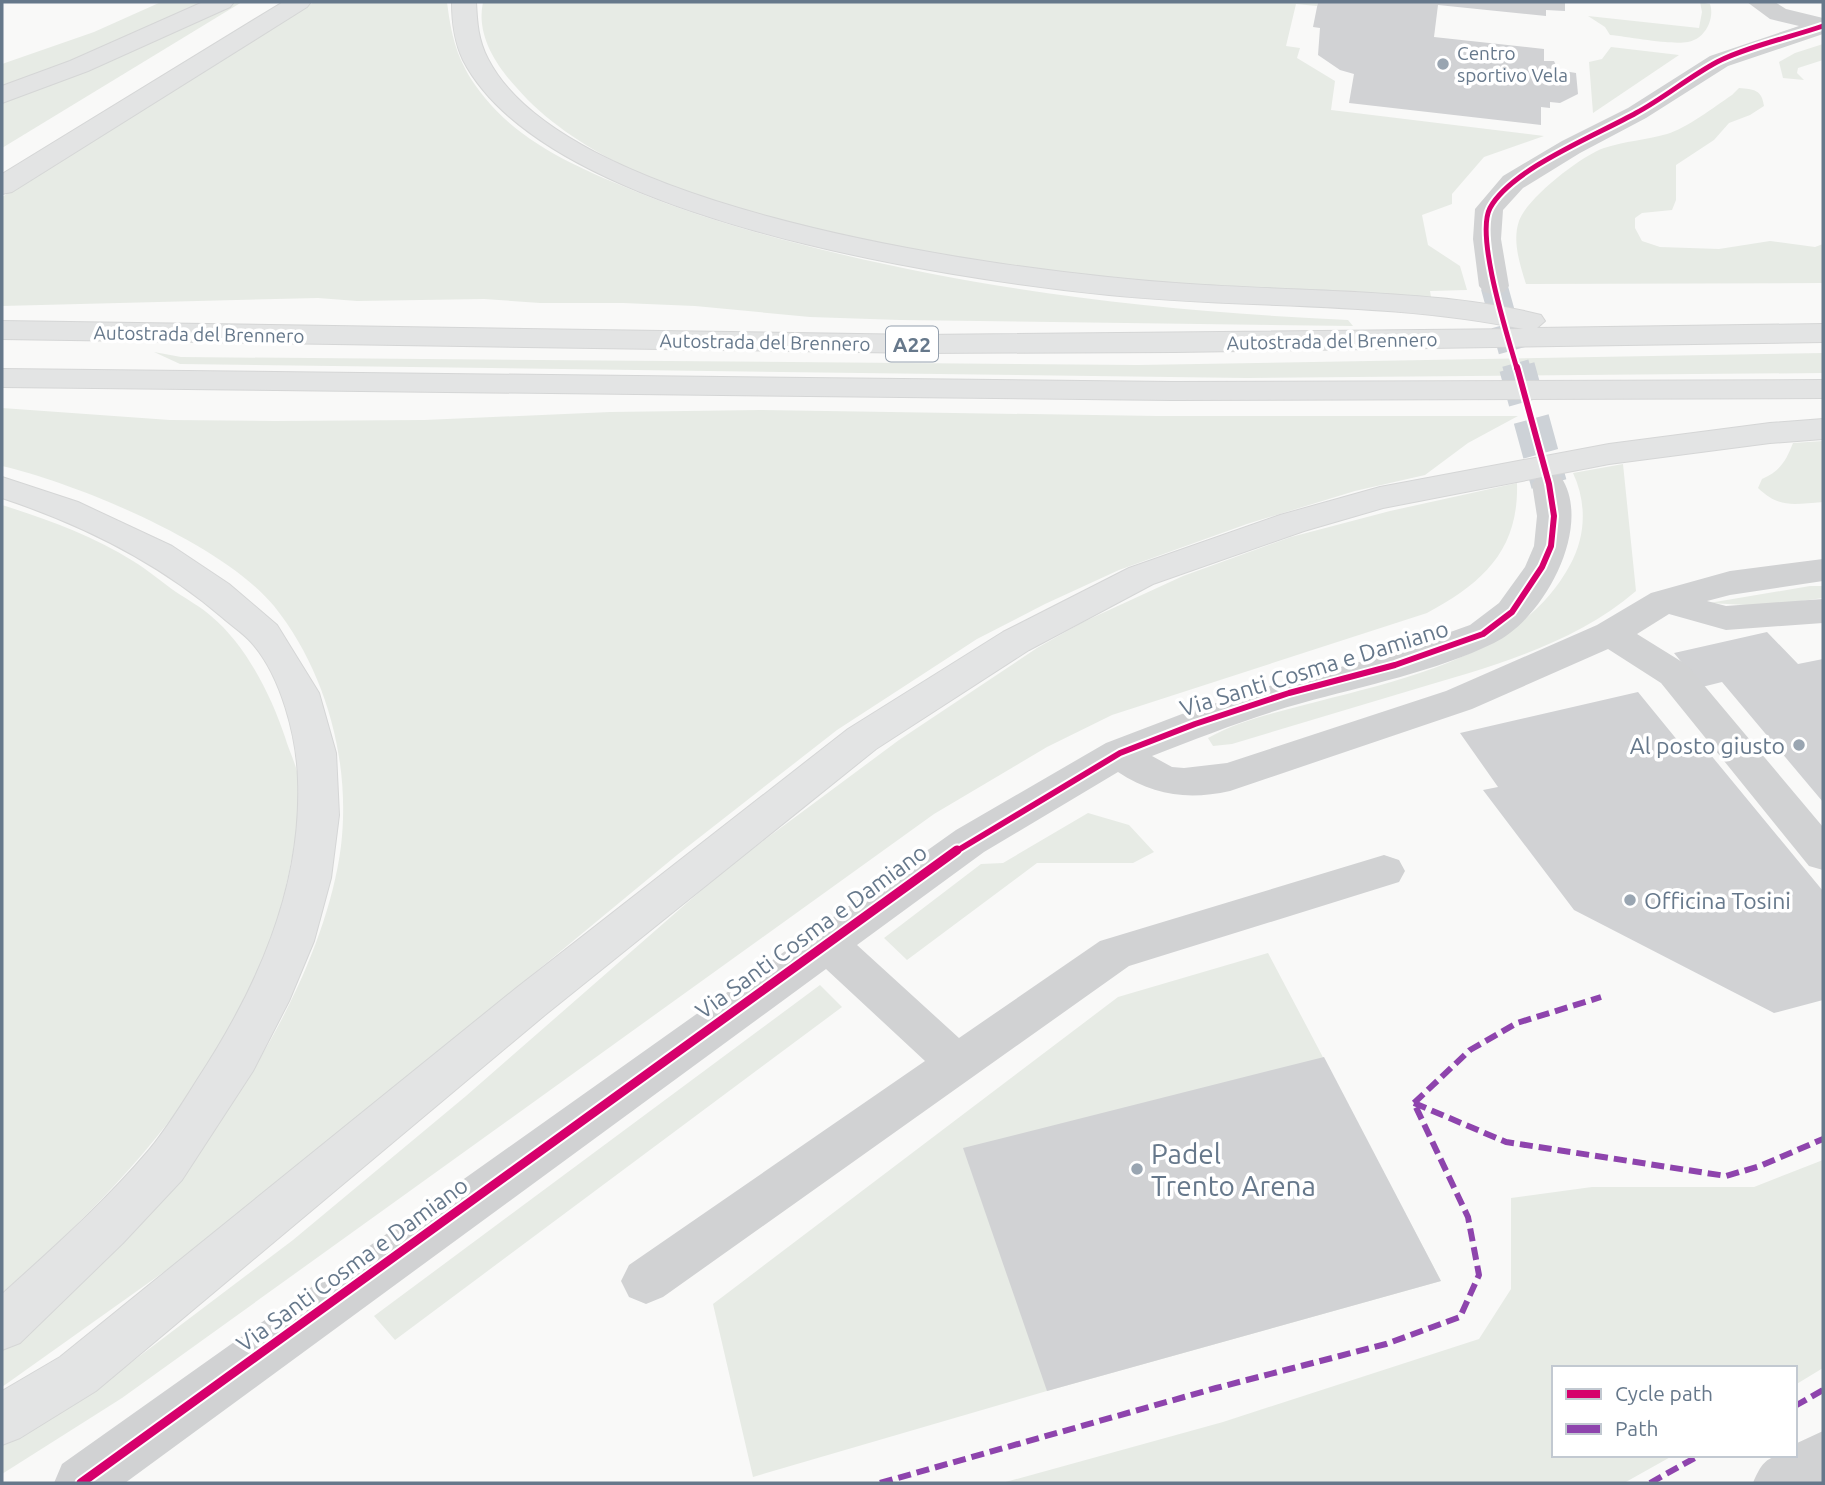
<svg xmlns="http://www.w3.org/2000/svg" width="1825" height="1485" font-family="Ubuntu,sans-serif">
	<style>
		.green { fill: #e7ebe5 }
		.building { fill: #d1d2d4 }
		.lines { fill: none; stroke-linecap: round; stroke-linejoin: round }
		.minor-tunnel-far1 { stroke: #cdd2d7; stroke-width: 27; stroke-dasharray: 27 13; stroke-linecap: butt }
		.minor-tunnel { stroke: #cdd2d7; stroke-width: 36; stroke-dasharray: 36 18; stroke-linecap: butt }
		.highway-casing { stroke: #d5d6d6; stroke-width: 2 }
		.minor { fill: #d1d2d3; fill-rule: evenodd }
		.highway { fill: #e3e4e4; fill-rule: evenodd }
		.quiet { stroke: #8e44ad; stroke-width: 6; stroke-dasharray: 13 6; stroke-linecap: butt }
		.cycleway-far2-casing { stroke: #fff; stroke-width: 9 }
		.cycleway-far1-casing { stroke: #fff; stroke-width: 10 }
		.cycleway-casing { stroke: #fff; stroke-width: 13 }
		.cycleway-far2 { stroke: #d6006c; stroke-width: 5 }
		.cycleway-far1 { stroke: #d6006c; stroke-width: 6 }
		.cycleway { stroke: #d6006c; stroke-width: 9 }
		.poi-dot { fill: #99a5b1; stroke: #fff; stroke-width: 2.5 }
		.labels { text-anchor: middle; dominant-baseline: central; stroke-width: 7; stroke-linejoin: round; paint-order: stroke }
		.far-poi-label { font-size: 19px; fill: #66788b; stroke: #fff; text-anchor: start }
		.far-street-label { font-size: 19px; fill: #66788b; stroke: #fff }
		.shield { fill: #fff; stroke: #94a0ae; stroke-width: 2 }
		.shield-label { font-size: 21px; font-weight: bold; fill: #66788b }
		.street-label { font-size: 23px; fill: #66788b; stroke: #fff }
		.poi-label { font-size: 23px; fill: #66788b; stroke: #fff; text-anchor: end }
		.near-poi-label { font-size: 28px; fill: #66788b; stroke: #fff; text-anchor: start }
	</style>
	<rect width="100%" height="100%" fill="#f9f9f8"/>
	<g class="green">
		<polygon points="161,2 204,2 69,64 2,89 2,64 94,32"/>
		<polygon points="234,2 242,2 2,148 2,101 188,26"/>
		<path d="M314 2H447C452 42 459 66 485 98 523 145 583 170 637 192 703 219 770 237 840 254 1007 294 1176 312 1348 320L1353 326 900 320 810 317 695 306 623 303H540L484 299 357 301 318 298 2 306V197Z"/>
		<path d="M483 2H1318L1317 6 1296 4 1286 46 1300 48 1297 58 1335 81 1331 110 1544 136 1484 157 1452 194V204L1422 215 1428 245 1460 266 1467 290 1430 291 1431 297C1292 292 1152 288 1014 269 969 262 924 251 879 242 762 220 596 180 516 87 495 64 476 34 483 2Z"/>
		<path d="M1700 2 1710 4C1715 19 1705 39 1688 42 1669 45 1631 37 1610 35L1605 27 1588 16 1699 28 1702 12Z"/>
		<polygon points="1823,44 1823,60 1798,68 1797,73 1804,80 1783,78 1779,62 1795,53"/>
		<polygon points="1611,47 1679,55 1593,113 1589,62 1602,59"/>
		<path d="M1739 88C1754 89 1762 90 1764 106L1750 115 1729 123 1714 140 1676 165V200L1672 210 1642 213 1635 218V228L1642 241 1660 247 1719 249 1770 241 1815 247 1823 244V283L1526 284C1520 265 1512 241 1519 221 1527 198 1581 156 1604 148 1625 141 1646 140 1667 134 1687 128 1714 107 1732 95Z"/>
		<polygon points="154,352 181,357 1138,365 1823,353 1823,373 1247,378 180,364"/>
		<path d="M2 408 170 420 274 421 424 420 610 412 761 410 1157 416H1518L1468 443 1425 475 1355 491 1247 524 1119 570 1045 604 977 639 837 730 677 855 227 1227 2 1387V1348C22 1332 45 1318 63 1300 98 1263 129 1220 162 1181 189 1149 227 1110 249 1076 291 1010 331 924 341 846 351 762 326 671 274 606 223 544 79 484 2 466Z"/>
		<path d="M1823 441V502C1794 504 1780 509 1758 488L1762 479C1780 471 1786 461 1793 443Z"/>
		<path d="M1623 464 1636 591C1573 645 1490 667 1412 690 1352 708 1292 726 1232 744L1213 746 1208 738C1238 721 1270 714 1304 705 1398 680 1520 658 1570 565 1586 536 1587 503 1573 473Z"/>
		<path d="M1517 483C1519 550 1483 583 1427 613L1112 715 1047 747 934 814 122 1398 2 1474V1445L108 1380 293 1240 466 1096 728 867 899 740 1037 648 1083 622 1183 576 1291 537 1390 511Z"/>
		<path d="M2 505C47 519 93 536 133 561 148 570 162 582 176 592 188 600 201 607 211 616 246 645 271 695 285 737 289 751 298 768 299 782 301 812 295 843 289 872 255 1044 131 1182 2 1293Z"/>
		<polygon points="1810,586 1823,586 1823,598 1765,606 1709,603"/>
		<polygon points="1088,813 1129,825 1154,852 1133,863 1037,863 907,960 884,938 981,864 1003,863"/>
		<polygon points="1268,953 1441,1281 1047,1391 753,1477 713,1304 1118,997"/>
		<polygon points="820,985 842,1007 395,1340 374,1316"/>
		<polygon points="1823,1160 1823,1368 1795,1385 1795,1368 1554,1368 1554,1455 1674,1455 1624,1483 1002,1483 1223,1422 1479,1339 1511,1289 1511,1198 1592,1187 1754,1187"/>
	</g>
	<g class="building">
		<polygon points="1318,2 1565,2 1565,11 1546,10 1546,16 1438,5 1434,37 1544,49 1544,61 1554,61 1558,70 1576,73 1578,94 1560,103 1550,102 1550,108 1541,107 1541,125 1349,103 1354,74 1340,70 1318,55 1320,28 1313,27"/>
		<polygon points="1767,632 1798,664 1823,659 1823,802 1722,682 1702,687 1674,653"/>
		<polygon points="1638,692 1687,752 1705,748 1823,891 1823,1000 1774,1013 1574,910 1483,790 1498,787 1460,733"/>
		<polygon points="1324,1057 1441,1281 1047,1391 963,1148"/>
	</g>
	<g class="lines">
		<polyline class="minor-tunnel-far1" points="1494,286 1517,369"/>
		<polyline class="minor-tunnel" points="1517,367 1549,484"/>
		<g class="highway-casing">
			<g id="highway">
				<polygon points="203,2 234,2 230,7 88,71 2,103 2,86 70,61"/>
				<polygon points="283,2 311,2 307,7 12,192 2,194 2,174"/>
				<path d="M452 2H476C477 22 478 40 488 59 562 204 958 262 1108 277 1190 286 1272 288 1355 292 1418 296 1479 299 1541 315L1545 321 1537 328 1823 324V342L1175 352 922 353 2 339V321L922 335 1523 329C1387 301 1246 309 1109 295 944 278 545 219 463 60 454 41 452 22 452 2Z"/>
				<polygon points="2,369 1172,382 1823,380 1823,398 1172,400 2,387"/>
				<polygon points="1823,419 1823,439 1770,443 1609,464 1383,508 1304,531 1153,584 1029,650 876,749 545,1015 96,1391 20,1438 2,1445 2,1391 60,1357 515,989 848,729 1003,632 1129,568 1280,515 1380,487 1609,444 1770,423"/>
				<path d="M2 477 78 502 172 546 229 584 277 625 319 693 336 753 339 815 331 878 314 941 289 1001 253 1071 182 1180 123 1243 20 1343 2 1350V1294C53 1248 105 1202 149 1150 167 1128 182 1104 197 1080 256 990 302 890 298 780 297 737 281 675 251 642 243 633 232 626 223 618 158 562 83 525 2 498Z"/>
			</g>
		</g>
		<g class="minor">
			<polygon points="1747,2 1775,2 1786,9 1823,18 1823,34 1728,66 1646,118 1580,153 1523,188 1503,210 1501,239 1509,286 1504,292 1494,295 1484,292 1479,286 1473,239 1475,209 1503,176 1562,141 1628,108 1710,56 1799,26 1770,19"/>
			<path d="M1549 474 1561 477C1594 527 1543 620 1494 643 1437 671 1363 686 1302 703 1251 717 1201 737 1152 756L1172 767 1184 768 1227 763 1446 691 1597 625 1651 593 1730 571 1823 559V581L1730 595 1707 601 1726 606 1823 599V623L1726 630 1669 614 1637 634 1687 665 1823 827V870L1809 866 1661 683 1608 649 1472 709 1230 791C1189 800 1154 796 1118 772L984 852 857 945 959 1038 1100 941 1384 855 1399 860 1405 871 1399 882 1129 966 663 1297 646 1304 629 1297 621 1281 629 1265 925 1061 826 969 125 1483H54L62 1464 956 830 1106 743 1182 714 1276 684 1386 655 1470 625 1499 603 1525 567 1534 546 1537 516 1532 484 1537 477Z"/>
			<path d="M1823 1431V1483H1753C1763 1459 1769 1455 1795 1455V1444Z"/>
		</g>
		<use href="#highway" class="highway"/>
		<g class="quiet">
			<polyline points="1414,1103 1506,1142 1726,1176 1760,1166 1823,1139"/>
			<polyline points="1414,1103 1470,1050 1517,1023 1601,997"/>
			<polyline points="1795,1406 1823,1390"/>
			<polyline points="880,1483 1216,1388 1386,1344 1460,1317 1479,1275 1468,1217 1414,1103"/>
			<polyline points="1650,1483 1700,1455"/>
		</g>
		<g class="cycleway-far2-casing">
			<path id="cycleway-far2" d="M1517 369C1508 337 1475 236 1490 208 1511 169 1597 135 1636 113 1664 98 1689 77 1717 62 1746 47 1791 37 1823 26"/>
		</g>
		<g class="cycleway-far1-casing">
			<polyline id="cycleway-far1" points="955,852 1120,753 1195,724 1289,693 1395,665 1483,634 1512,612 1542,567 1551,546 1554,516 1549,484 1517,367"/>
		</g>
		<g class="cycleway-casing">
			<polyline id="cycleway" points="81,1483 957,850"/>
		</g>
		<use href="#cycleway-far2" class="cycleway-far2"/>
		<use href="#cycleway-far1" class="cycleway-far1"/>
		<use href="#cycleway" class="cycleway"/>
	</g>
	<g class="poi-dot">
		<circle cx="1443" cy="64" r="7"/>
		<circle cx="1799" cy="745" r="7"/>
		<circle cx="1630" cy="900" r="7"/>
		<circle cx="1137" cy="1169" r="7"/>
	</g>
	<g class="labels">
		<g class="far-poi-label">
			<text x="1457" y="53">Centro<tspan x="1457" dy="22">sportivo Vela</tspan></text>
		</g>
		<g class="far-street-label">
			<text transform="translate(199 334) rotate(1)">Autostrada del Brennero</text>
			<text transform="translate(1332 341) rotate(-1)">Autostrada del Brennero</text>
			<text transform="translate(765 342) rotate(1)">Autostrada del Brennero</text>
		</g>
		<rect class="shield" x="886" y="326.5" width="52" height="35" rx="5"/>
		<g class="shield-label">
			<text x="912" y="344">A22</text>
		</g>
		<g class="street-label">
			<text transform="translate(1314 668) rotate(-17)">Via Santi Cosma e Damiano</text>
			<text transform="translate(811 931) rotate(-36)">Via Santi Cosma e Damiano</text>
			<text transform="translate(352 1264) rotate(-36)">Via Santi Cosma e Damiano</text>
		</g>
		<g class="poi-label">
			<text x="1785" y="745">Al posto giusto</text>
			<text x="1644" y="900" text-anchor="start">Officina Tosini</text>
		</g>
		<g class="near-poi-label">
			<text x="1151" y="1153">Padel<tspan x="1151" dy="32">Trento Arena</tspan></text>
		</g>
	</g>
	<rect width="1825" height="1485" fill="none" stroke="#66788b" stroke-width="7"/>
	<rect x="1552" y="1366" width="245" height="91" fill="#ffffff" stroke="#c2c9d1" stroke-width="2"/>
	<rect x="1566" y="1389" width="35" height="10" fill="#d6006c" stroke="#c2c9d1" stroke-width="2"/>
	<text x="1615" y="1401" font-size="21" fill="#66788b">Cycle path</text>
	<rect x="1566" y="1424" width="35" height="10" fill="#8e44ad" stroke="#c2c9d1" stroke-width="2"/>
	<text x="1615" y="1436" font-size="21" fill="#66788b">Path</text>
</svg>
